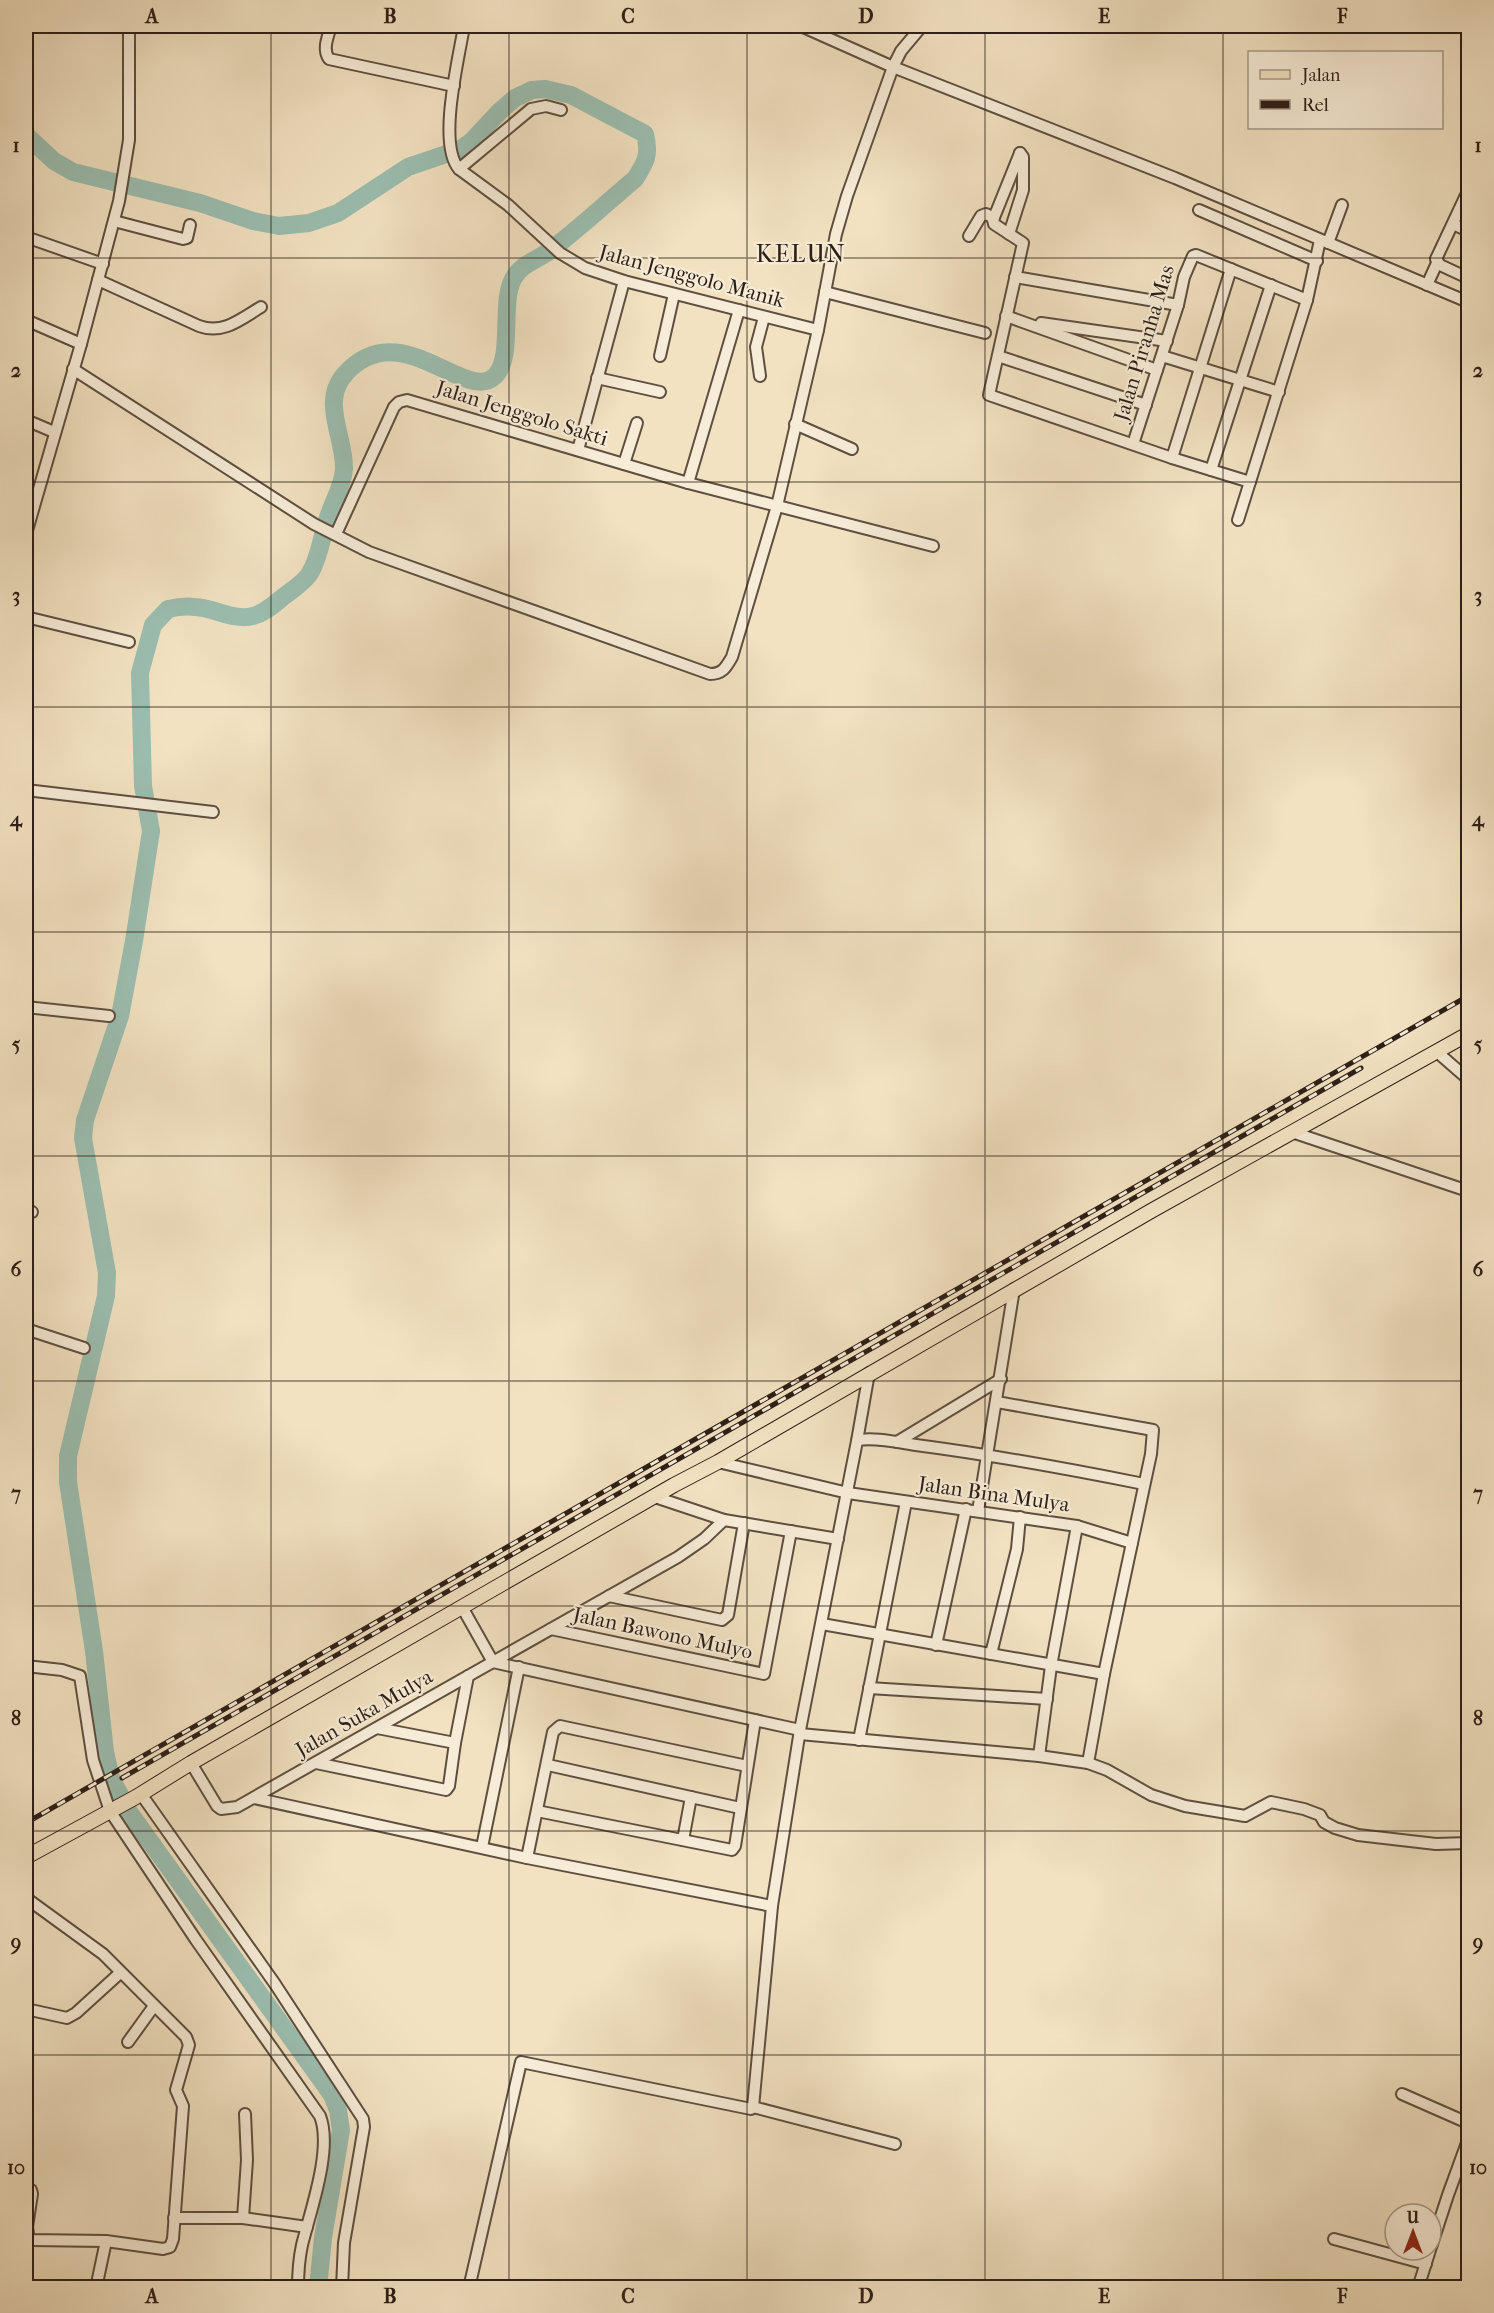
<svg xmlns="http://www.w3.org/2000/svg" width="1494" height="2313" font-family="'IM FELL French Canon',serif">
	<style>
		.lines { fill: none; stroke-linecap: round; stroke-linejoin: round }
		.river { stroke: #9bbeb0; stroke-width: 18 }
		.minor-casing { stroke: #5e4f40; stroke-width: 14 }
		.major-casing { stroke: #2d1e15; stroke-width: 16 }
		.minor { stroke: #f7ecd7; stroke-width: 10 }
		.major { stroke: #f2e2c2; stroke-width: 14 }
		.rail-casing { stroke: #2d1e15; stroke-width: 5 }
		.rail { stroke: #f7ecd7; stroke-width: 3; stroke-dasharray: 9; stroke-linecap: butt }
		.grid { fill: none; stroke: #2d1e15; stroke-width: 1.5; stroke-opacity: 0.55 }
		.labels { text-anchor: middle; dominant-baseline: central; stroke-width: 4.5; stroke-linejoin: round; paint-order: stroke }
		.street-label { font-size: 21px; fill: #2d1e15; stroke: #f7ecd7 }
		.quarter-label { font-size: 24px; letter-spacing: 1.5px; fill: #2d1e15; stroke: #f7ecd7 }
		.neatline { fill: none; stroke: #2d1e15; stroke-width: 2 }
		.grid-label { font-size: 20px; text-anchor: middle; font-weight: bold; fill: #2d1e15 }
	</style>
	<rect width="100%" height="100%" fill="#f2e2c2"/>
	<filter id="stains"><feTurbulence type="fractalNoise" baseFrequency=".00333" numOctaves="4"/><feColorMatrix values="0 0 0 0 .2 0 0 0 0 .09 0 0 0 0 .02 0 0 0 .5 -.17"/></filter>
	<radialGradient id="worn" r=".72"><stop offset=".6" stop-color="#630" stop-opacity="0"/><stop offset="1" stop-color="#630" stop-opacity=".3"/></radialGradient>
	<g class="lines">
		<path class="river" d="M26 135 54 161 73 172 200 203 253 221 279 226 309 223 338 213 408 167 461 149 472 141 500 111 515 98 532 90 545 89 571 95 645 134C650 155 646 162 635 179 606 203 578 230 548 252 535 261 521 264 513 279 500 304 514 357 495 376 466 405 400 312 345 374 320 402 345 437 344 469 343 485 335 498 330 512 322 531 321 555 310 573 305 582 292 590 283 597 274 604 265 613 253 616 233 621 215 608 195 607 186 606 177 607 168 609L153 625 140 673 143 786 151 831 134 941 120 1016 85 1120 83 1138 107 1273 106 1296 68 1456V1482L94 1651 105 1752 111 1778 129 1812 332 2095 338 2110 341 2130 323 2238 318 2288"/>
		<g class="minor-casing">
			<g id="minor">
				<path d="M331 26C328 37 322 49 329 59L454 86"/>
				<path d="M464 26C459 58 437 144 459 169L508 205 560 253 585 268 624 281 818 330"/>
				<polyline points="801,26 893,67 1175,178 1468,302"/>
				<polyline points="1020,153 993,220 994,224 1023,243 989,395 1172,458 1250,482"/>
				<polyline points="459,169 531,109 546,106 561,110"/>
				<polyline points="1468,191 1436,259 1440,265 1468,278"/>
				<polyline points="1199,210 1317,261"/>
				<polyline points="114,221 183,239 187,238 190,225"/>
				<polyline points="1453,224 1468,231"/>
				<polyline points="1009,234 1023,190 1023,157 1020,153"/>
				<polyline points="969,236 981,216 986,214 994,218"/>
				<polyline points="26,237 103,264"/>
				<polyline points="1328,243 1342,205"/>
				<polyline points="1015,277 1178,305"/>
				<path d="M98 280 199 326C223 335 241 319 261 307"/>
				<polyline points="1427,285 1437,263"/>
				<polyline points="825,292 985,333"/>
				<polyline points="1006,316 1157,370"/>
				<polyline points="26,320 81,344"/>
				<polyline points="1041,323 1167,341"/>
				<polyline points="660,356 674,294"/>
				<polyline points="998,356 1146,405"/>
				<polyline points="1162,356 1279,392"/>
				<path d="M73 369 314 524 369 552 710 674C723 674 726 667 732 657L777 506 818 330 836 234 847 196 893 67 901 51 922 26"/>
				<polyline points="760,376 756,347 764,317"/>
				<polyline points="597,378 660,392"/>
				<polyline points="26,420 54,432"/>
				<polyline points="795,424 852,449"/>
				<polyline points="1133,444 1178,305 1184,277 1193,256 1196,255 1307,300"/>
				<polyline points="578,450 624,281"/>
				<polyline points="1172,458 1231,269"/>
				<polyline points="624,464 637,423"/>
				<polyline points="1211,470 1271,285"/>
				<polyline points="688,483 739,310"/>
				<polyline points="1238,520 1307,300 1320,240"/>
				<polyline points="26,534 81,344 119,201 129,140 129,26"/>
				<polyline points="336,534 394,407 399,402 407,400 688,483 933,546"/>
				<polyline points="26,617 129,642"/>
				<polyline points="26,790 213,812"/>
				<polyline points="26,1007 109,1016"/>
				<polyline points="1437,1052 1468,1079"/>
				<polyline points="1292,1132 1468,1191"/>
				<polyline points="26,1208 32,1212"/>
				<polyline points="26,1329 84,1348"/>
				<polyline points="857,1441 869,1373"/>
				<polyline points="897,1442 1001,1379"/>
				<polyline points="718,1462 848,1493 1077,1526 1132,1543"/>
				<polyline points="655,1497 724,1520 838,1539"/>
				<polyline points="978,1511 1014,1289"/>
				<polyline points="609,1596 722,1620 728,1615 744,1523"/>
				<polyline points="462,1607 493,1662 800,1730"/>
				<polyline points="822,1624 1104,1674 1151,1454 1153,1430 997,1402"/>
				<polyline points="551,1629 764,1674 791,1531"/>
				<polyline points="936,1645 966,1509"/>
				<polyline points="991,1654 1017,1549 1020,1517"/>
				<path d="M26 1666 62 1670 80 1676 93 1760 110 1811 196 1940 320 2116C333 2149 310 2212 302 2245 299 2259 298 2274 298 2288"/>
				<polyline points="869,1688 1047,1699"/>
				<polyline points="377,1728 455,1743"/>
				<polyline points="800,1734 1039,1756 1088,1763 1107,1770 1151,1795 1185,1806 1245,1816 1271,1802 1304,1809 1320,1815 1324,1822 1335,1828 1358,1835 1436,1844 1468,1843"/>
				<polyline points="859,1740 906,1502"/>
				<polyline points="1039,1756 1051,1666 1077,1526"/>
				<polyline points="191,1763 217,1806 221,1809 237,1807 678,1557 704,1539 724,1520"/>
				<polyline points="316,1763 446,1790 449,1786 455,1743 468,1676"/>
				<polyline points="1088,1763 1104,1674"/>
				<polyline points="548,1765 740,1808"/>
				<polyline points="141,1794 275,1984 363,2119 364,2127 344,2243 342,2288"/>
				<polyline points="254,1798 527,1858 772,1906"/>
				<polyline points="537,1811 732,1850 735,1846 755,1720"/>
				<polyline points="683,1840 691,1797"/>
				<polyline points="482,1847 519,1667"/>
				<polyline points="527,1858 553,1732 560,1726 747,1766"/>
				<polyline points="26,1898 103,1954 186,2037 189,2045 176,2090 183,2106 173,2239 170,2247 163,2249 106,2241 29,2240 27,2227 32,2194 31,2190 26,2188"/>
				<polyline points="26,2009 67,2018 76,2013 120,1973"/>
				<polyline points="128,2042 154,2006"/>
				<polyline points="1402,2094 1468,2123"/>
				<polyline points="753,2107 895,2144"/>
				<polyline points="174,2218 243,2218 307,2227"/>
				<polyline points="243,2218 247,2160 245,2114"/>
				<polyline points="1334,2239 1426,2264"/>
				<polyline points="1431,2247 1448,2195 1468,2140"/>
				<polyline points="96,2288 106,2241"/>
				<path d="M469 2288 521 2062 751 2109 753 2107 772 1906 800 1730 857 1441C869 1436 902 1443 916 1445 993 1455 1069 1469 1144 1484"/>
				<polyline points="1418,2288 1430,2250"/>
			</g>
		</g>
		<g class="major-casing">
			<polyline id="major" points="26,1857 136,1797 191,1763 674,1485 718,1462 1151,1211 1468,1034"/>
		</g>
		<use href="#minor" class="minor"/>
		<use href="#major" class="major"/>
		<g class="rail-casing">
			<g id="rail">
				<polyline points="122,1778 1361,1068"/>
				<polyline points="26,1823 1468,996"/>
			</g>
		</g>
		<use href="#rail" class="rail"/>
	</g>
	<path class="grid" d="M271 26V2288M509 26V2288M747 26V2288M985 26V2288M1223 26V2288M26 258H1468M26 482H1468M26 707H1468M26 932H1468M26 1156H1468M26 1381H1468M26 1606H1468M26 1831H1468M26 2055H1468"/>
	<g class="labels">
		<g class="street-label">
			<text transform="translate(692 276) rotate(15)">Jalan Jenggolo Manik</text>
			<text transform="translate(1144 343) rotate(-73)">Jalan Piranha Mas</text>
			<text transform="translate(522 413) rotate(17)">Jalan Jenggolo Sakti</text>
			<text transform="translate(994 1494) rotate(8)">Jalan Bina Mulya</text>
			<text transform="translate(663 1633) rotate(12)">Jalan Bawono Mulyo</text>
			<text transform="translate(364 1713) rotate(-30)">Jalan Suka Mulya</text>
		</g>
		<g class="quarter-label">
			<text x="801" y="254">KELUN</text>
		</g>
	</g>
	<rect width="1494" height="2313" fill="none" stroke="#f2e2c2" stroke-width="66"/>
	<rect x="1248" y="51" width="195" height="78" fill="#f7ecd7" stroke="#a69a89" stroke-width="1.5"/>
	<rect x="1260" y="70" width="30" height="9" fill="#f2e2c2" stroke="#a69a89" stroke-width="1.5"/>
	<text x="1302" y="81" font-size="18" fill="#2d1e15">Jalan</text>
	<rect x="1260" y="100" width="30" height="9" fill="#2d1e15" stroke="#a69a89" stroke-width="1.5"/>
	<text x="1302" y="111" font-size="18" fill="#2d1e15">Rel</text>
	<g transform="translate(1413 2232)"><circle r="28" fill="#f7ecd7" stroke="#a69a89" stroke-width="1.5"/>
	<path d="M0-4.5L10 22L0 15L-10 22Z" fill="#8f2418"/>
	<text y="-9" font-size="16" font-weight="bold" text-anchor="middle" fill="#2d1e15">U</text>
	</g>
	<rect x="33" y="33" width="1428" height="2247" class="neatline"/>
	<g class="grid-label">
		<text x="152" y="23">A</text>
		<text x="390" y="23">B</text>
		<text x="628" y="23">C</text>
		<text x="866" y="23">D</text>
		<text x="1104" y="23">E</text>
		<text x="1342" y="23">F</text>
		<text x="16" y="152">1</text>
		<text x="1478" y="152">1</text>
		<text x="16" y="377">2</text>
		<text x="1478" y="377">2</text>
		<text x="16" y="602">3</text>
		<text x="1478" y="602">3</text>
		<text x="16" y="826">4</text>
		<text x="1478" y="826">4</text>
		<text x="16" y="1051">5</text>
		<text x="1478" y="1051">5</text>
		<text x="16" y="1276">6</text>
		<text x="1478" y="1276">6</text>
		<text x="16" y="1500">7</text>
		<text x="1478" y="1500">7</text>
		<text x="16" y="1725">8</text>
		<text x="1478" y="1725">8</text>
		<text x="16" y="1950">9</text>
		<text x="1478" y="1950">9</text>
		<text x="16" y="2174">10</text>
		<text x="1478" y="2174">10</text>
		<text x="152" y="2303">A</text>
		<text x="390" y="2303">B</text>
		<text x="628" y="2303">C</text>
		<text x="866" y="2303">D</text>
		<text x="1104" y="2303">E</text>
		<text x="1342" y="2303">F</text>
	</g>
	<rect width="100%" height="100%" filter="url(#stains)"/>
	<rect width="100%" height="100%" fill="url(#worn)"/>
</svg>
